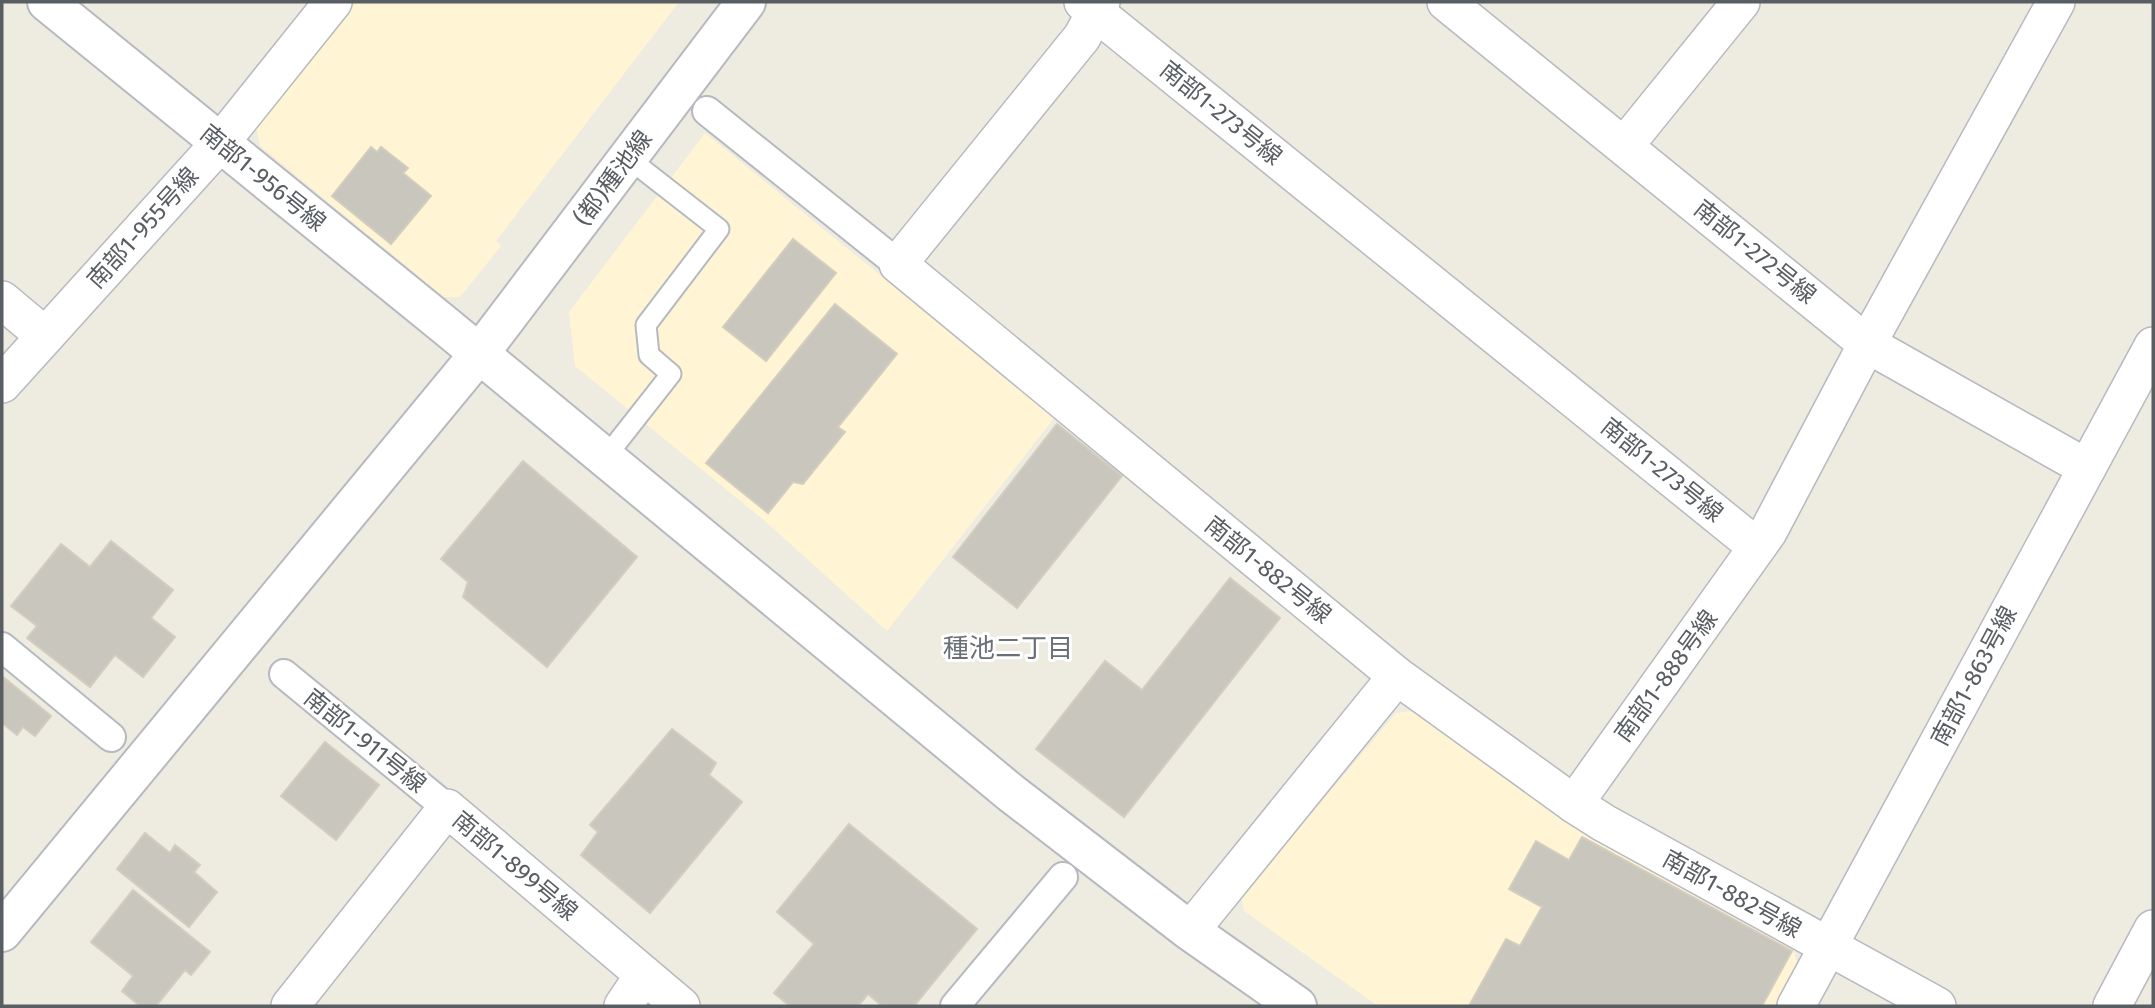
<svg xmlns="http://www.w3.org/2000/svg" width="2155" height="1008" font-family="'Fira Sans','Noto Sans JP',sans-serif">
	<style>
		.commercial { fill: #fff5d5 }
		.building { fill: #c9c6be; stroke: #d3cdbe; stroke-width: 2 }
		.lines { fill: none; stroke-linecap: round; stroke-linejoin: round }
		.service-casing { stroke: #b6b9bf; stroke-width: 23 }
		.pedestrian-casing { stroke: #b6b9bf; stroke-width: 32 }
		.minor-casing { stroke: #b6b9bf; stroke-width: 40 }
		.tertiary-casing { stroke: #b6b9bf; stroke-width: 42 }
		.service { stroke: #fff; stroke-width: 19 }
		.pedestrian { stroke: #fff; stroke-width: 28 }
		.minor { stroke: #fff; stroke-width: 37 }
		.tertiary { stroke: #fff; stroke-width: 38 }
		.labels { text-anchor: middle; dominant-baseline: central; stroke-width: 6; stroke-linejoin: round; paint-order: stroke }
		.street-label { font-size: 24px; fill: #595e63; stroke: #fff }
		.neighbourhood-label { font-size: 26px; fill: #6a7075; stroke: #fff }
	</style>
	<rect width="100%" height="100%" fill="#eeebe0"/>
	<g class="commercial">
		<polygon points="356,2 679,2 496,241 501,246 460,297 444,297 260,146 256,126"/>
		<polygon points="705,133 1055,417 887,631 766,522 575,366 569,312"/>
		<polygon points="1414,711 1582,832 1793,947 1798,967 1777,1006 1378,1006 1244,911 1241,897 1396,713"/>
	</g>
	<g class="building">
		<polygon points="371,147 377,152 381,147 408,168 403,173 431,196 391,244 332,196"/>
		<polygon points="793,239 836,273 766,361 723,327"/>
		<polygon points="835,304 897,354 838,427 845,432 803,484 793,482 768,513 706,463"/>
		<polygon points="1057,424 1122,476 1017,608 953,557"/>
		<polygon points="523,461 637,557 547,667 463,597 468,582 441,559"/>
		<polygon points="111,541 173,590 151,618 175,637 143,677 115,655 90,687 27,638 37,626 11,606 61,544 90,567"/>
		<polygon points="1230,578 1280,618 1124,817 1036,749 1105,661 1142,690"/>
		<polygon points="2,676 51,716 35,736 23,727 17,735 2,723"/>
		<polygon points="672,729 716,763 709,775 742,802 650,913 581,855 598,832 590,825"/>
		<polygon points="325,742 379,785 336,840 281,796"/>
		<polygon points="849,824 977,929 914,1006 882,1006 868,994 858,1006 790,1006 774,993 814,944 777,912"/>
		<polygon points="145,833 170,853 175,845 200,865 194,872 217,892 189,927 117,869"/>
		<polygon points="1582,837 1792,951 1762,1006 1469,1006 1506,939 1520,946 1542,907 1509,889 1536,841 1569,860"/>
		<polygon points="133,890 210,952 191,975 185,970 156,1006 140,1006 122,991 133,976 91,942"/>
	</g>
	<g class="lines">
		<g class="service-casing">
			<polyline id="service" points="605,458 671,374 649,355 646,325 719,229 628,158"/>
		</g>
		<g class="pedestrian-casing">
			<g id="pedestrian">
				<polyline points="707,111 898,264"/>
				<polyline points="2,647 111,737"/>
				<polyline points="284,674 447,808"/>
				<polyline points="955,1006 1063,877"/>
			</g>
		</g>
		<g class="minor-casing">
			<g id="minor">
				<polyline points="1083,2 1757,547"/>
				<polyline points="1101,2 1082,37 898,264 1397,676 1574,804 1604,823 1937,1006"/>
				<polyline points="1446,2 1867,344 2087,468"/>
				<polyline points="1625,145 1741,2"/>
				<polyline points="2,300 45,336"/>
				<polyline points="2,384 220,143 333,2"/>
				<polyline points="1574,804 1768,532 1867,344 2056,2"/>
				<polyline points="1190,931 1397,676"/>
				<polyline points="290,1006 447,808 681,1006"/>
				<polyline points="623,1006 644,975"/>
				<polyline points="1796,1006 2153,346"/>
				<polyline points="2112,1006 2153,929"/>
			</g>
		</g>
		<g class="tertiary-casing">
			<g id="tertiary">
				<polyline points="47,2 447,327 1011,793 1190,931 1297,1006"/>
				<polyline points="2,932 479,354 746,2"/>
			</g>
		</g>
		<use href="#service" class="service"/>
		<use href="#pedestrian" class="pedestrian"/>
		<use href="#minor" class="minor"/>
		<use href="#tertiary" class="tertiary"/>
	</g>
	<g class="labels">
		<g class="street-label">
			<text transform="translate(1221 113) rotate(39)">南部1-273号線</text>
			<text transform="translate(263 178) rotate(39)">南部1-956号線</text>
			<text transform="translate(613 178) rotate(-53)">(都)種池線</text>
			<text transform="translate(143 228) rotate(-48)">南部1-955号線</text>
			<text transform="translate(1755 252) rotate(39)">南部1-272号線</text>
			<text transform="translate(1662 470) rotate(39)">南部1-273号線</text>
			<text transform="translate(1268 570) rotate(39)">南部1-882号線</text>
			<text transform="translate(1666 676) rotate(-54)">南部1-888号線</text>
			<text transform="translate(1974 676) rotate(-62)">南部1-863号線</text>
			<text transform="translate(365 741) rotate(39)">南部1-911号線</text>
			<text transform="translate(515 866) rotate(40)">南部1-899号線</text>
			<text transform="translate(1732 894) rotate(29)">南部1-882号線</text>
		</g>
		<g class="neighbourhood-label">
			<text x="1008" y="648">種池二丁目</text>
		</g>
	</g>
	<rect width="2155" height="1008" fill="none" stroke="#595e63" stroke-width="7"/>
</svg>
